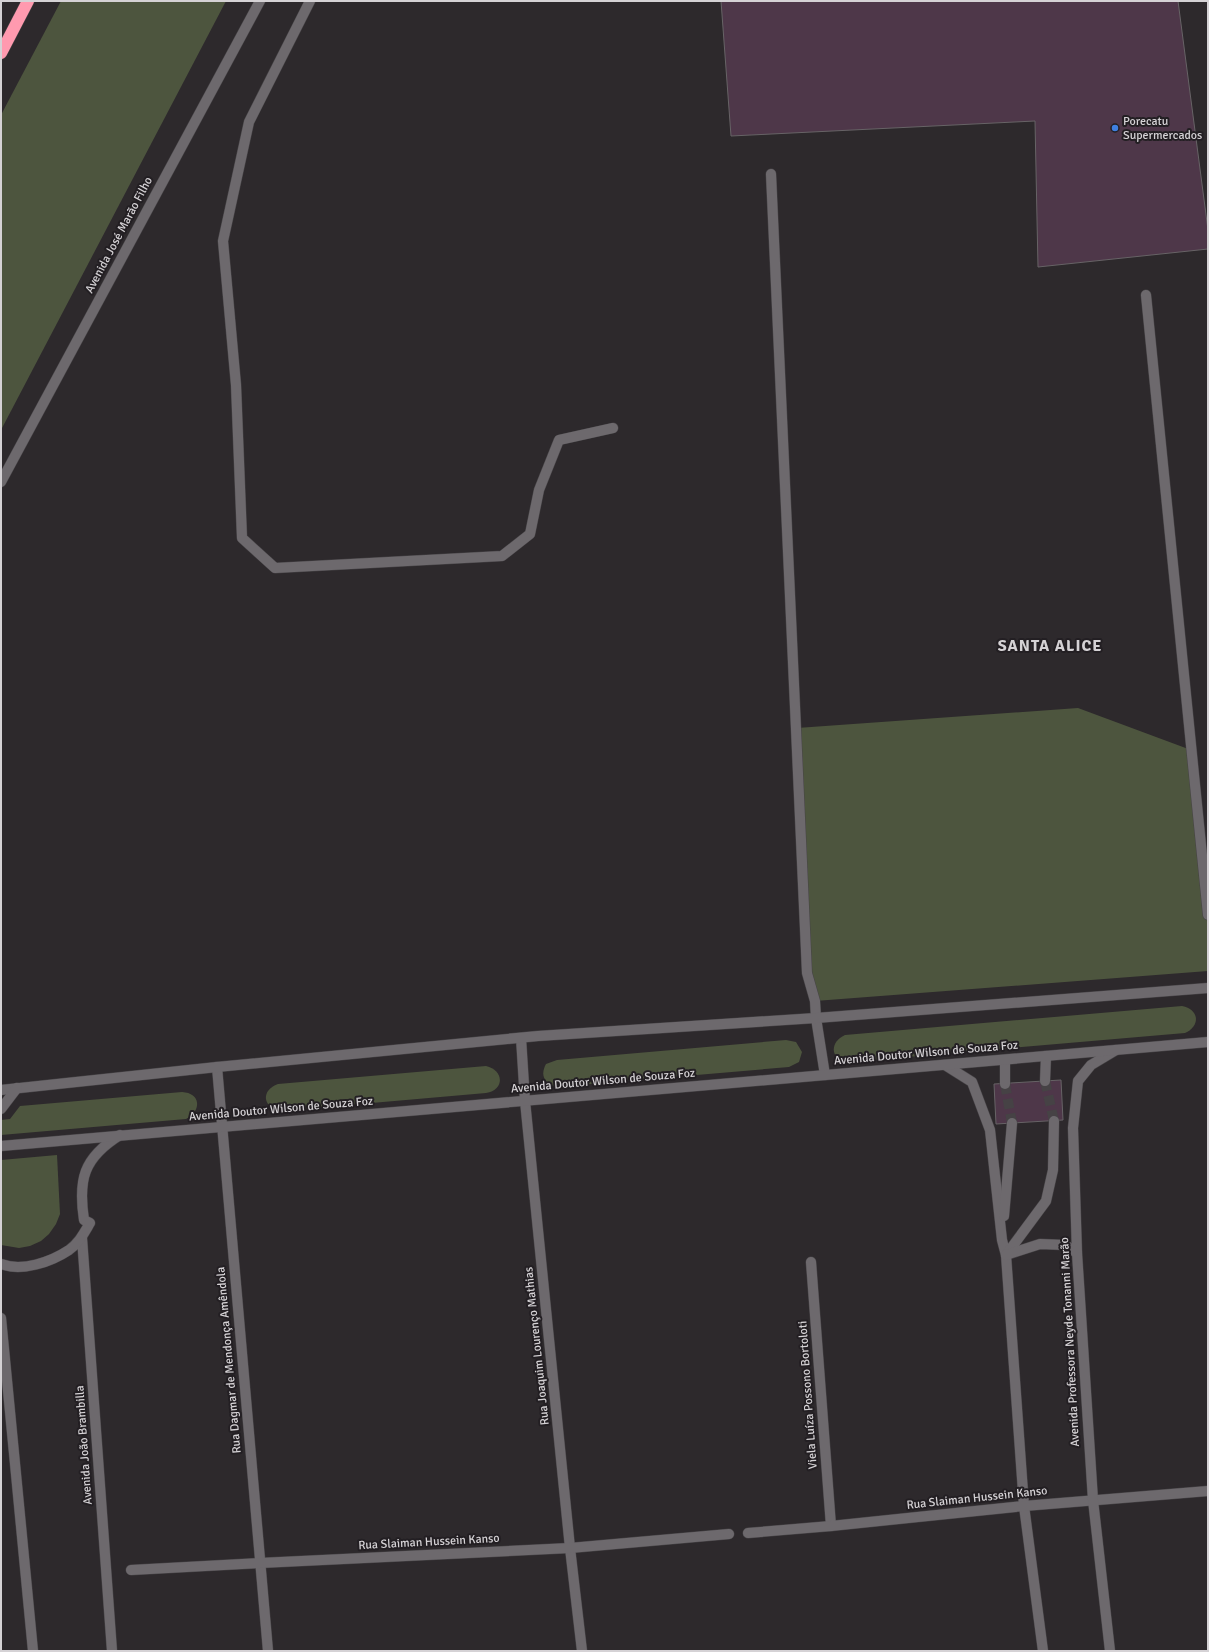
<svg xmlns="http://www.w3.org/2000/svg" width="1209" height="1652" font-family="Signika,sans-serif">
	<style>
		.green { fill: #4d553e }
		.building { fill: #4e3749; stroke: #676366 }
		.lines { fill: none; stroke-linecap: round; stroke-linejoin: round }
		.street-tunnel { stroke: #464245; stroke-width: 10; stroke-dasharray: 10 5; stroke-linecap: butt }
		.lane-casing { stroke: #474447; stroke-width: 11 }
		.street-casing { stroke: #474447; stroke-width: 11 }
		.secondary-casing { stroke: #474447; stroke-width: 11 }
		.highway-casing { stroke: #474447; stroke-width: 13 }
		.lane { stroke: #6d696d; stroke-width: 10 }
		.street { stroke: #6d696d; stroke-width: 10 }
		.secondary { stroke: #6d696d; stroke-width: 10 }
		.highway { stroke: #ff9aaf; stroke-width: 12 }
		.shop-dot { fill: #3f7fe0; stroke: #231f23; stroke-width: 1.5 }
		.labels { text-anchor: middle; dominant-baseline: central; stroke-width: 4; stroke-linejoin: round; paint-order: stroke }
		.poi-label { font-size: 12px; fill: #d5d2d5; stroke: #231f23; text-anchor: start }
		.street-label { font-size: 12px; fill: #d5d2d5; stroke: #231f23 }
		.district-label { font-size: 16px; font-weight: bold; letter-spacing: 1px; fill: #d5d2d5; stroke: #231f23 }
	</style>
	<rect width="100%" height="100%" fill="#2d292c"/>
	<g class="green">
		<polygon points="61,1 226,1 1,430 1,115"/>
		<polygon points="1078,708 1191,750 1208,915 1208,971 815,1001 807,973 797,728"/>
		<path d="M1182 1006C1199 1009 1201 1026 1185 1033L849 1062C831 1061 828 1043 845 1035Z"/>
		<path d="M786 1040 796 1042 802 1052 799 1062 789 1067 556 1087C544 1083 540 1075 546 1064L557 1060Z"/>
		<path d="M486 1066C504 1070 505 1090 486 1093L280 1111C262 1107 261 1090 278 1084Z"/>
		<path d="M182 1092C201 1093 202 1111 186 1119L1 1135V1120L10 1119 20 1106Z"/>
		<polygon points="57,1155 60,1214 56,1224 49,1234 41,1241 30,1246 19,1248 1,1245 1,1160"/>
	</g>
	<g class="building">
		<polygon points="721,1 1178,1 1208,230 1208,249 1038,267 1035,121 731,136"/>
		<polygon points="1061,1080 1063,1120 996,1124 994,1084"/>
	</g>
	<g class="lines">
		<g class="street-tunnel">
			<polyline points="1045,1081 1054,1121"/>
			<polyline points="1005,1084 1012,1123"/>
		</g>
		<g class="lane-casing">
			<g id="lane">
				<polyline points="310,1 249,122 223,241 236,385 242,538 275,568 502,556 530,534 539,490 559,440 613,428"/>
				<polyline points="771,174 807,973 815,1001 816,1018"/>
				<polyline points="1146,295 1208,915"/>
			</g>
		</g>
		<g class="street-casing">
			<g id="street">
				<polyline points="521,1038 525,1101 570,1548 582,1651"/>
				<polyline points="1005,1060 1005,1084"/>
				<polyline points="945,1065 972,1082 990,1130 1002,1240 1006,1255 1024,1506 1043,1651"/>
				<polyline points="217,1067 268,1651"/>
				<polyline points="1045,1081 1046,1056"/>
				<polyline points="1004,1216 1012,1123"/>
				<polyline points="82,1238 112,1651"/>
				<polyline points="1006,1255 1046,1201 1053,1170 1054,1121"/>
				<polyline points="1006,1255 1040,1244 1065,1245 1077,1253"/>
				<polyline points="811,1262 831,1526"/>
				<path d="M1 1264C22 1272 51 1262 69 1250 79 1243 84 1233 90 1223L84 1220C78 1180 83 1158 120 1135"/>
				<polyline points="1,1318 33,1651"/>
				<polyline points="748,1533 831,1526 1024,1506 1208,1491"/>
				<polyline points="131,1570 260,1563 570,1548 729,1534"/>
				<polyline points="1110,1651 1093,1500 1077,1253 1073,1128 1078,1081 1091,1065 1116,1050"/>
			</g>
		</g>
		<g class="secondary-casing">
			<g id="secondary">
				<polyline points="1,482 260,1"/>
				<polyline points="816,1018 825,1075"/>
				<polyline points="1,1090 217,1067 538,1036 816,1018 1208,988"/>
				<polyline points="1,1109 17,1088"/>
				<polyline points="1,1146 1208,1042"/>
			</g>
		</g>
		<g class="highway-casing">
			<polyline id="highway" points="1,53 28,1"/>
		</g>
		<use href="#lane" class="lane"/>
		<use href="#street" class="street"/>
		<use href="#secondary" class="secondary"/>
		<use href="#highway" class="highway"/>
	</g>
	<circle class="shop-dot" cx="1115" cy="128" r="4"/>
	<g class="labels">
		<g class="poi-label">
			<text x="1123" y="121">Porecatu<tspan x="1123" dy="14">Supermercados</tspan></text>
		</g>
		<g class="street-label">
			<text transform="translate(119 235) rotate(-62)">Avenida José Marão Filho</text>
			<text transform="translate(926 1053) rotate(-5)">Avenida Doutor Wilson de Souza Foz</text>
			<text transform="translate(603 1081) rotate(-5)">Avenida Doutor Wilson de Souza Foz</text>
			<text transform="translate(281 1109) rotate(-5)">Avenida Doutor Wilson de Souza Foz</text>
			<text transform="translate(1070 1342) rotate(-93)">Avenida Professora Neyde Tonanni Marão</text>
			<text transform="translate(537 1346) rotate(-96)">Rua Joaquim Lourenço Mathias</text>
			<text transform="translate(229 1360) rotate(-95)">Rua Dagmar de Mendonça Amêndola</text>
			<text transform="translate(808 1395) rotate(-94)">Viela Luíza Possono Bortoloti</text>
			<text transform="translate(84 1445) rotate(-94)">Avenida João Brambilla</text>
			<text transform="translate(977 1498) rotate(-6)">Rua Slaiman Hussein Kanso</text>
			<text transform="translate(429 1542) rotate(-3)">Rua Slaiman Hussein Kanso</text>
		</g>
		<g class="district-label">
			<text x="1050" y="646">SANTA ALICE</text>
		</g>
	</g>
	<rect width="1209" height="1652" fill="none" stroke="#d5d2d5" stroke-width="4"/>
</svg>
